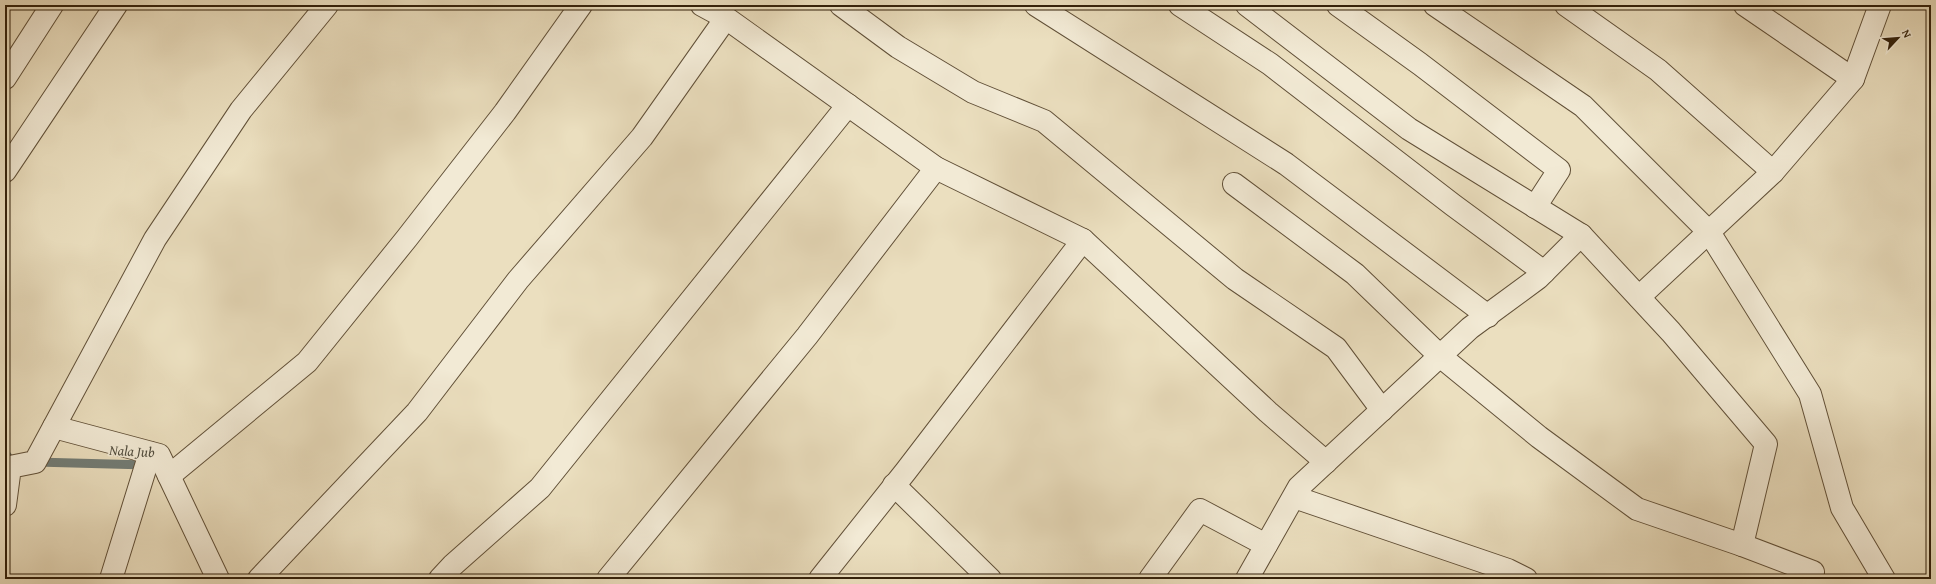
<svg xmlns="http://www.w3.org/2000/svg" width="1936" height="584" font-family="'Gentium Book Plus',serif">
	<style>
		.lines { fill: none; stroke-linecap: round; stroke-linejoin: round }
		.stream { stroke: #737d76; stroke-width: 9 }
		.minor-casing { stroke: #615038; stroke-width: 24 }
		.minor { stroke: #f2ead5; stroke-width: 22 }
		.labels { text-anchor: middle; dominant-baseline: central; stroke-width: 3; stroke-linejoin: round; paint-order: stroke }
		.water-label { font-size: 14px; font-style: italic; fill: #534f40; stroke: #f2ead5 }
	</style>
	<rect width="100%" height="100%" fill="#ebdfbf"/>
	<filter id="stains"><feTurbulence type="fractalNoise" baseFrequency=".005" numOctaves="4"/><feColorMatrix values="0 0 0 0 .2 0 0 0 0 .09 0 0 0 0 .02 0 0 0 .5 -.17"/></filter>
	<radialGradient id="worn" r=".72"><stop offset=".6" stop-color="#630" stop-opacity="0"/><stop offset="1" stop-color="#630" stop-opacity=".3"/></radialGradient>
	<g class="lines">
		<g class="stream">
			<polyline points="5,453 12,462 17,462"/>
			<polyline points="36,462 147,465"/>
		</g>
		<g class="minor-casing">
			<g id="minor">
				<polyline points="702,5 726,18 936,168 1083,240 1268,412 1326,462"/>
				<polyline points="841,5 898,47 973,92 1044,121 1235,279 1336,348 1382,410"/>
				<polyline points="1036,5 1286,164 1488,316"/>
				<polyline points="1180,5 1270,64 1453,205 1544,272"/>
				<polyline points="1247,5 1409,129 1581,235 1671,332 1766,444 1742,545"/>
				<polyline points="1338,5 1420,64 1559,170 1535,207"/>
				<polyline points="1435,5 1583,106 1709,232 1810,394 1842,508 1884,579"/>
				<polyline points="1566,5 1658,70 1773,172"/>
				<polyline points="1745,5 1853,79"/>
				<polyline points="5,78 52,5"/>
				<polyline points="5,171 116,5"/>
				<polyline points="1234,184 1355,274 1440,356 1539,437 1637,509 1742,545 1813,572 1807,579"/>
				<polyline points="1639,297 1773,172 1853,79 1880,5"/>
				<polyline points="54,427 159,455 218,579"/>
				<polyline points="169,476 307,362 407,238 505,112 581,5"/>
				<polyline points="894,485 990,579"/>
				<polyline points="1294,497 1508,570 1526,579"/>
				<polyline points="5,505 10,467 35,462 155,239 241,110 327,5"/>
				<polyline points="111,579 150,453"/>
				<polyline points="259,579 417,412 518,280 642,137 726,18"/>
				<polyline points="440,579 453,565 540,488 848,105"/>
				<polyline points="608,579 807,336 936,168"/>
				<polyline points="820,579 906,471 1083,240"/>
				<polyline points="1150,579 1200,510 1266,545"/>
				<polyline points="1247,579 1299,487 1470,328 1538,278 1581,235"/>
			</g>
		</g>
		<use href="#minor" class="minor"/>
	</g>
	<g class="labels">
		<g class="water-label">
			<text transform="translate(132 451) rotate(3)">Nala Jub</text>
		</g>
	</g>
	<rect width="1936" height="584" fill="none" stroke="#ebdfbf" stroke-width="20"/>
	<rect x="6" y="6" width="1924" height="572" fill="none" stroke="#33210b" stroke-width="2"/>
	<rect x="10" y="10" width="1916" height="564" fill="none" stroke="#33210b"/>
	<g transform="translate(1898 38) rotate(64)" stroke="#f2ead5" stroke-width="3" paint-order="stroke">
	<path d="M0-3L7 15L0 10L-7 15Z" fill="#33210b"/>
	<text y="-6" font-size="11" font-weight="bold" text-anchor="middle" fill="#33210b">N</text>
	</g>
	<rect width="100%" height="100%" filter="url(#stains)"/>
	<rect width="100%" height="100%" fill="url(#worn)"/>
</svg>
